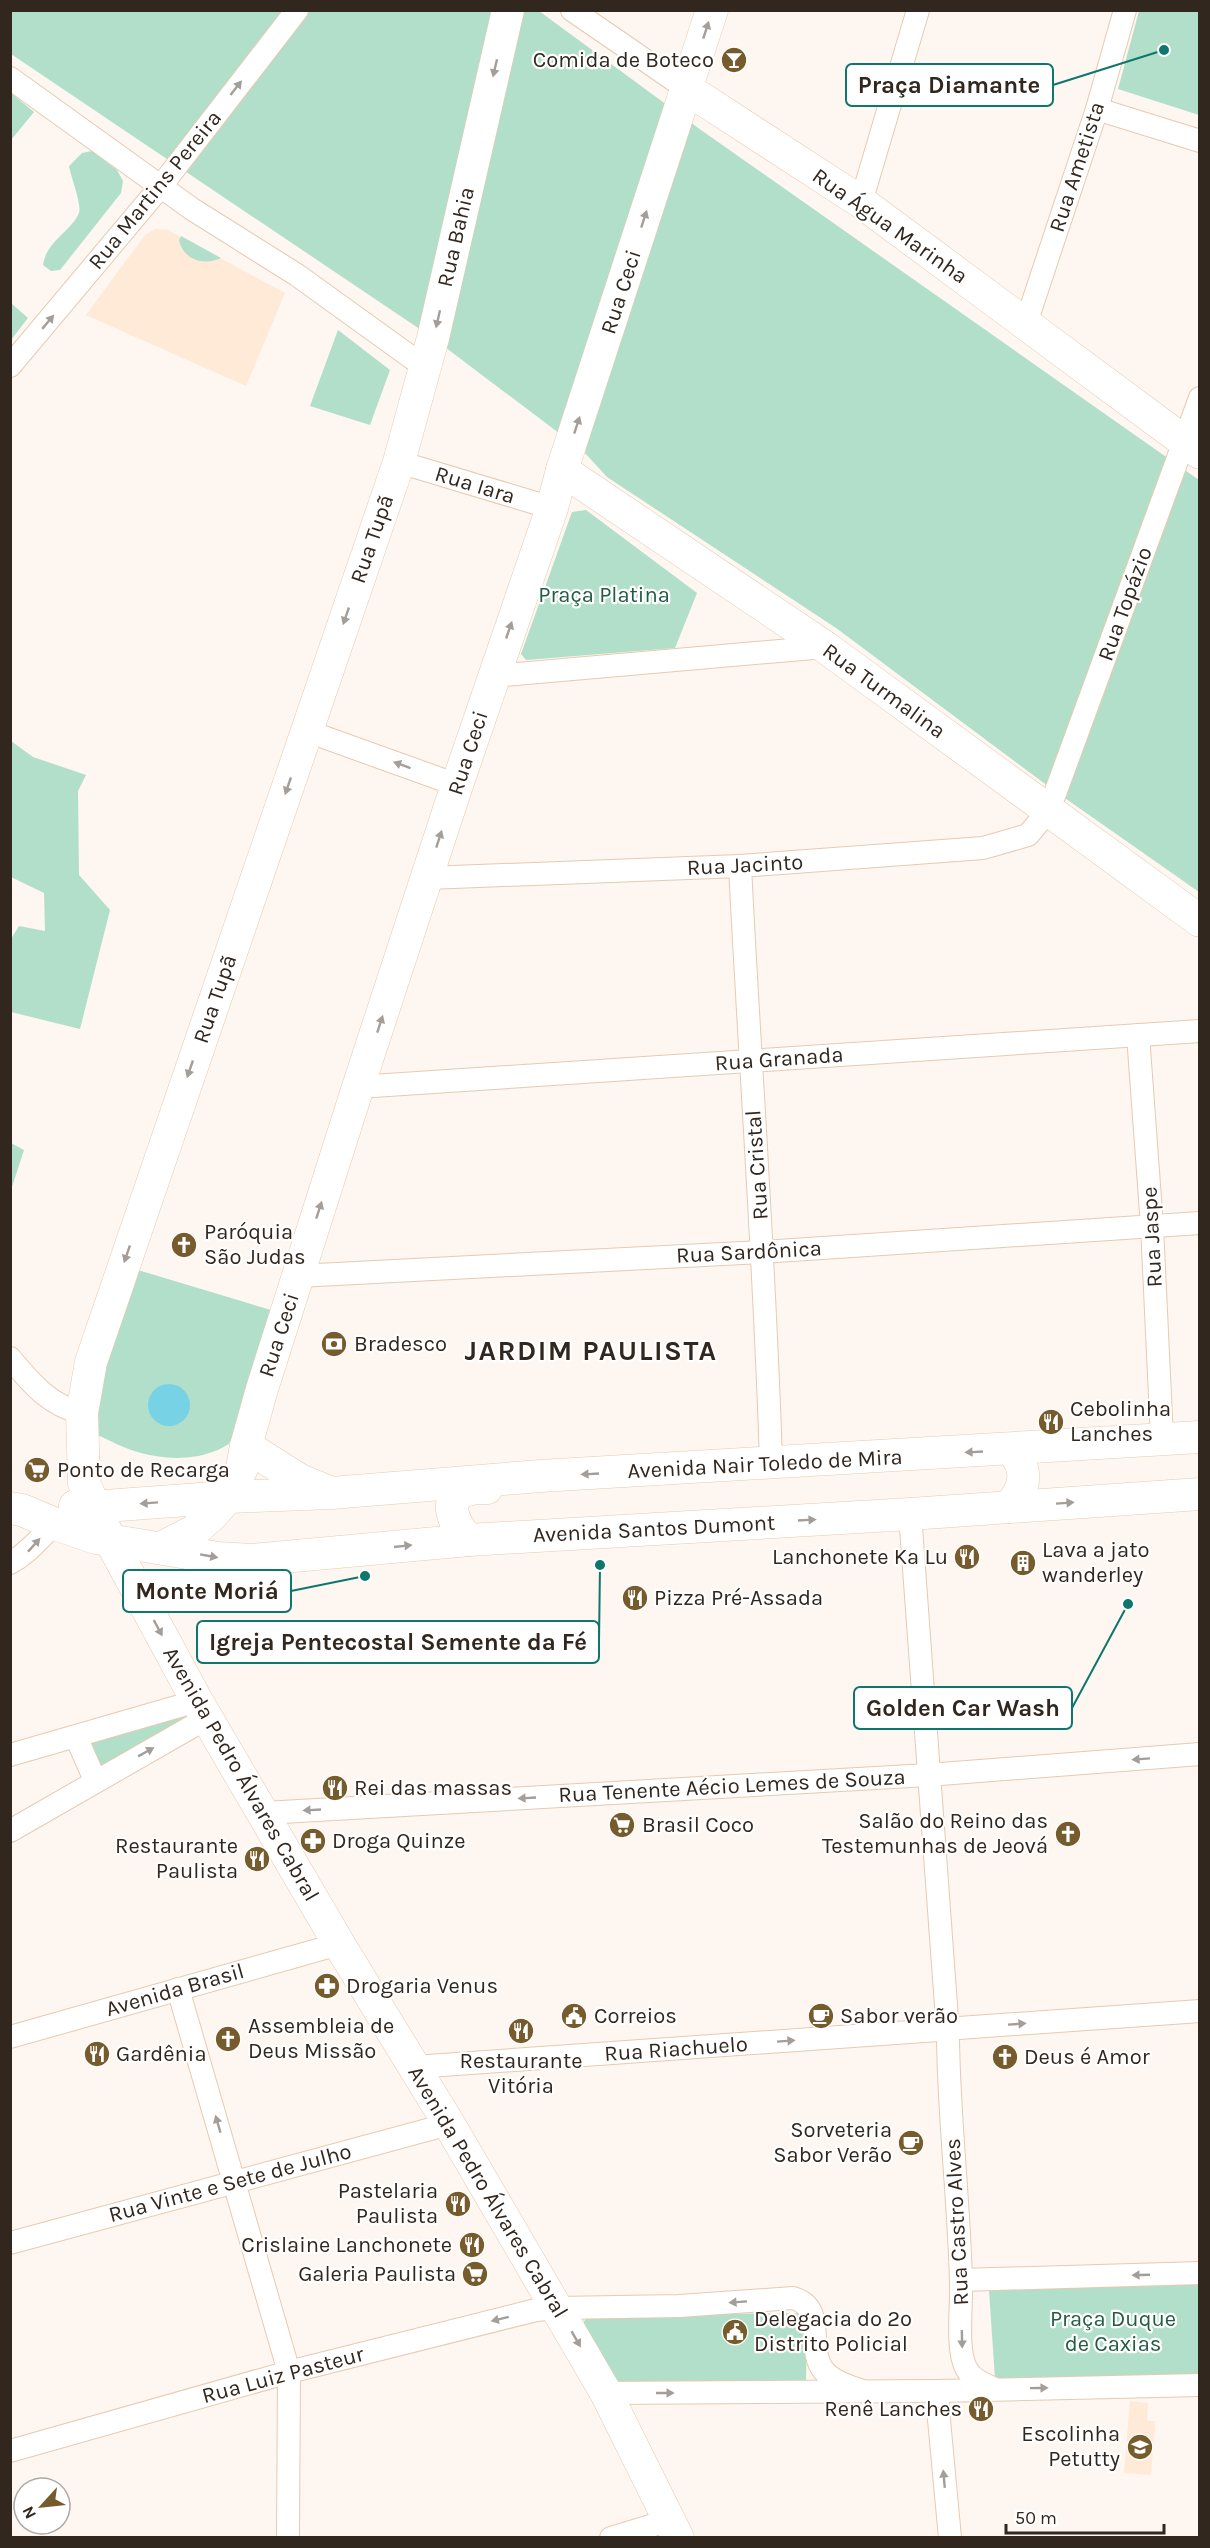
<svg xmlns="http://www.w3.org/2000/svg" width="1210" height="2548" font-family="Karla,sans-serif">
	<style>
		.built { fill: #ffe9d7 }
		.green { fill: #b2dfc9 }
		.water { fill: #76d2e4 }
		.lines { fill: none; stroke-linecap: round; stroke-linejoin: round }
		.street-casing { stroke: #e7cab1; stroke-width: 24 }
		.secondary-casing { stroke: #e7cab1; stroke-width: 33 }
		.street { stroke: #fff; stroke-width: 22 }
		.secondary { stroke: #fff; stroke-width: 32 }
		.oneway { fill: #a39e9a }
		.labels { text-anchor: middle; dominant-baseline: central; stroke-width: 4.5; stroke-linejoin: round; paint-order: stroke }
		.poi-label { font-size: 22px; fill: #32271e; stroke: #fff; text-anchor: start }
		.street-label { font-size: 22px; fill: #32271e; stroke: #fff }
		.park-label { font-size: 22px; fill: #225c45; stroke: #fff }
		.district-label { font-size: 28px; font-weight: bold; letter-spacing: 1.5px; fill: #32271e; stroke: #fff }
		.leader { fill: none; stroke: #0f766e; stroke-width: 2 }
		.callout-dot { fill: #0f766e; stroke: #fff; stroke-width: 2 }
		.callout { fill: #fff; stroke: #0f766e; stroke-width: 2 }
		.callout-label { font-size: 24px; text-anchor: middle; font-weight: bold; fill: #32271e }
	</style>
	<rect width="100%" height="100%" fill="#fdf6f1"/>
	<g class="built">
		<polygon points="155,229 168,230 285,293 246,386 86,315 145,235"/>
		<polygon points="1130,2401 1148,2403 1147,2421 1155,2421 1151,2475 1124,2473"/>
	</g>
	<g class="green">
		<polygon points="10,11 539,11 701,130 1199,480 1199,892 1052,789 836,628 607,477 584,452 433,338 11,54"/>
		<polygon points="1139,11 1199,11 1199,115 1118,89"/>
		<polygon points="11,93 34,112 11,140"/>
		<path d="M92 151 117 170 123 181 121 193 60 270 51 271 43 265C47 240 71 232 79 213 82 205 71 177 69 166L82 153Z"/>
		<path d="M181 236 221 258C204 266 183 260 179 240Z"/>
		<polygon points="11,303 28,318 11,340"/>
		<polygon points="338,330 390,370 370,425 310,406"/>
		<polygon points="586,510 697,593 675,648 526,660 521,654 572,512"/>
		<polygon points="11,741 33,757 86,775 78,791 79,875 110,910 80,1029 11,1012 11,939 19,926 45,931 44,893 11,877"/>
		<polygon points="11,1143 24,1150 11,1190"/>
		<path d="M128 1267 271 1310 239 1435C216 1460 173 1462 141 1453 125 1449 109 1440 93 1433L94 1402Z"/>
		<polygon points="182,1712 187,1721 103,1767 96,1766 89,1743"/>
		<polygon points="1199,2283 1199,2376 995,2379 989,2290"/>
		<polygon points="807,2313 806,2381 608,2382 582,2324 589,2315"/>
	</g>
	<circle class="water" cx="169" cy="1405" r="21"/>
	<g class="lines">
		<g class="street-casing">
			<g id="street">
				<polyline points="572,10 687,89"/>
				<polyline points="10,78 192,209 297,275 426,368"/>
				<polyline points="1097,109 1200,141"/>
				<polyline points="861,202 918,10"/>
				<polyline points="1026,323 1097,109 1125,10"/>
				<polyline points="10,366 161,186 297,10"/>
				<polyline points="399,462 552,508"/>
				<polyline points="493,676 825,647"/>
				<polyline points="307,731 457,785"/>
				<path d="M740 866C750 1065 765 1264 771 1463"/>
				<polyline points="427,878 740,866 983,848 1028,835 1049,810 1200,398"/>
				<polyline points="1138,1035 1152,1226 1162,1439"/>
				<polyline points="358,1087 1200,1031"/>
				<polyline points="298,1276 762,1252 1200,1223"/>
				<path d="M10 1358C31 1383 50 1406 82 1413"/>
				<polyline points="910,1514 947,2019"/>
				<path d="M10 1563C28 1554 40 1537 55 1524"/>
				<polyline points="76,1737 95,1780"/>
				<polyline points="10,1755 197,1701"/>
				<polyline points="264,1813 928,1775 1200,1754"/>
				<polyline points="10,1831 207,1718"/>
				<polyline points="178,1989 289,2372 288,2538"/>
				<polyline points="959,2028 1200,2011"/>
				<polyline points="10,2037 339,1944"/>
				<path d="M948 2039C949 2120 959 2201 961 2282 962 2305 956 2349 966 2368 972 2380 984 2384 995 2389"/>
				<polyline points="414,2067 938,2030"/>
				<polyline points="10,2243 449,2124"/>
				<polyline points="961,2280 1200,2273"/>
				<polyline points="938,2391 938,2409 950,2538"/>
				<polyline points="606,2393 938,2391 1200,2385"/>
				<path d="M10 2451 289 2372 536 2310 557 2308 679 2306 793 2298C828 2308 805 2348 824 2371 833 2382 849 2386 862 2391"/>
				<polyline points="611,2538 670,2520"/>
			</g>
		</g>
		<g class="secondary-casing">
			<g id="secondary">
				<polyline points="508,10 433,338 399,462 91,1362 82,1413 84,1483 110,1540 197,1701 339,1944 449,2124 606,2393 678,2538"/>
				<polyline points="687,89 861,202 1200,453"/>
				<polyline points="562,470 825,647 1200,921"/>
				<polyline points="246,1446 300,1480 327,1491"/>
				<polyline points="75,1506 105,1506 228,1497 331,1493 540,1476 1200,1437"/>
				<path d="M1009 1507C1026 1486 1029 1472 1012 1449"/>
				<polyline points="10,1508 22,1510 55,1524 96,1538 218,1558 251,1560 469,1540 910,1514 1200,1494"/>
				<path d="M469 1540C456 1527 439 1498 467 1490 473 1488 481 1488 487 1488"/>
				<polyline points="161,1548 194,1531 212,1515 228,1497 242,1468 246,1446 262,1389 358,1087 457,785 552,508 562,470 712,10"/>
			</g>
		</g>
		<use href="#street" class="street"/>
		<use href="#secondary" class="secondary"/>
	</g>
	<defs><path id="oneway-solid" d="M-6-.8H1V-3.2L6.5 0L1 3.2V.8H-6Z" transform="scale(1.5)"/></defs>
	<g class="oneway">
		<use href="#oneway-solid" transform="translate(706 30) rotate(-72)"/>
		<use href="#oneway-solid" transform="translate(495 68) rotate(103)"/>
		<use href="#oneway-solid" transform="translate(236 88) rotate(-52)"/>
		<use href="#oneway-solid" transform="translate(644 219) rotate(-72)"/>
		<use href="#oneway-solid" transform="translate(438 319) rotate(103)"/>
		<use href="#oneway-solid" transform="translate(48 322) rotate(-50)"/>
		<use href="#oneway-solid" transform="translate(577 425) rotate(-72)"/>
		<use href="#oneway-solid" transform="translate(346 616) rotate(109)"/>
		<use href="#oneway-solid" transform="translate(509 630) rotate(-71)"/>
		<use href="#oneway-solid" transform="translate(402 765) rotate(-160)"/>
		<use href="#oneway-solid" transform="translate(288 786) rotate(109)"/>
		<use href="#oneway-solid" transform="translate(439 839) rotate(-72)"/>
		<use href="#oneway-solid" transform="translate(380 1024) rotate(-72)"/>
		<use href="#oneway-solid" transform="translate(190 1069) rotate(109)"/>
		<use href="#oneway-solid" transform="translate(319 1210) rotate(-72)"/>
		<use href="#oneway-solid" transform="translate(127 1254) rotate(109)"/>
		<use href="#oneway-solid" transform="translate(974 1452) rotate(177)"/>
		<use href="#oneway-solid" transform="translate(590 1474) rotate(177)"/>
		<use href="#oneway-solid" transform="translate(149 1503) rotate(176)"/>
		<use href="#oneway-solid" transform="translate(1065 1503) rotate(-4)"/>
		<use href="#oneway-solid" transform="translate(807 1520) rotate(-3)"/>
		<use href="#oneway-solid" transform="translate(34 1545) rotate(-48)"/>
		<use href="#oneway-solid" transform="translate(403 1546) rotate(-6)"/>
		<use href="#oneway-solid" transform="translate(209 1556) rotate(10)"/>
		<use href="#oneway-solid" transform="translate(158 1628) rotate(62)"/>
		<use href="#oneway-solid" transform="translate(146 1752) rotate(-29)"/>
		<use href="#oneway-solid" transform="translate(1141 1759) rotate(176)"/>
		<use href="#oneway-solid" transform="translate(527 1798) rotate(177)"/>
		<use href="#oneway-solid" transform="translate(312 1810) rotate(177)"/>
		<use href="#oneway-solid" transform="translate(1017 2024) rotate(-4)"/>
		<use href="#oneway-solid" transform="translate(786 2041) rotate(-4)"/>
		<use href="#oneway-solid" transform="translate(218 2124) rotate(-106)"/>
		<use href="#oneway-solid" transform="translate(1141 2275) rotate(178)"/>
		<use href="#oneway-solid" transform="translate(738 2302) rotate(176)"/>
		<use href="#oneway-solid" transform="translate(500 2319) rotate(166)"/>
		<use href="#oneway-solid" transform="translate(576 2339) rotate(60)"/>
		<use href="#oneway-solid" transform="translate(962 2339) rotate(89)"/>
		<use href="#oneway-solid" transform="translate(1039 2388) rotate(-1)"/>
		<use href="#oneway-solid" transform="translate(665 2393)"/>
		<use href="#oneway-solid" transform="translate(944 2479) rotate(-95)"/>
	</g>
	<defs>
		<g id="bar-disc" transform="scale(1.35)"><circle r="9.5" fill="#765c2d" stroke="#fff"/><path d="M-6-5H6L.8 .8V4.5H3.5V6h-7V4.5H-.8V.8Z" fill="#fff"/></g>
		<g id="church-disc" transform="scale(1.35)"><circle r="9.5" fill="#765c2d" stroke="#fff"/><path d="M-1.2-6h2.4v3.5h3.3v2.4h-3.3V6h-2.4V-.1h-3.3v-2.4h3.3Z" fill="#fff"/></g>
		<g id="bank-disc" transform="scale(1.35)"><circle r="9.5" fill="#765c2d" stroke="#fff"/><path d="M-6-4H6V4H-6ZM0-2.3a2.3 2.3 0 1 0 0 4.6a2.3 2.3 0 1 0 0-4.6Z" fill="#fff"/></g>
		<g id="restaurant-disc" transform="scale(1.35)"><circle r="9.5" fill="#765c2d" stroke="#fff"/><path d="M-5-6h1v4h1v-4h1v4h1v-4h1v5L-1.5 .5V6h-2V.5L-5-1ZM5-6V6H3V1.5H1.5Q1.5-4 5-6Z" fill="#fff"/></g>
		<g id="supermarket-disc" transform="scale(1.35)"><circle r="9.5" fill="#765c2d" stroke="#fff"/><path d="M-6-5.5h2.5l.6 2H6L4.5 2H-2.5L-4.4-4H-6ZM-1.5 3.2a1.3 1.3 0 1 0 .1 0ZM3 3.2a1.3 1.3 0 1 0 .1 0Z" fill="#fff"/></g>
		<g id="building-disc" transform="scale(1.35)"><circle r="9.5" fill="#765c2d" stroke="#fff"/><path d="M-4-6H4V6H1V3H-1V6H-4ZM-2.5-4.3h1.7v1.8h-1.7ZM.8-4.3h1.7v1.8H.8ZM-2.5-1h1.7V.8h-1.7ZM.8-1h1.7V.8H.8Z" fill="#fff"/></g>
		<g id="pharmacy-disc" transform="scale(1.35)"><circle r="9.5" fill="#765c2d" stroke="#fff"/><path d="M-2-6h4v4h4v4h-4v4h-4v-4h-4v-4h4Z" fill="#fff"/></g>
		<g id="civic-disc" transform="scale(1.35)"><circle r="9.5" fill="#765c2d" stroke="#fff"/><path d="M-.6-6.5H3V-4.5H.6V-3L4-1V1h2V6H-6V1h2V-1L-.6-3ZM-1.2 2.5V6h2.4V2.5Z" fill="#fff"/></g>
		<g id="cafe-disc" transform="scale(1.35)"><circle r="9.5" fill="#765c2d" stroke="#fff"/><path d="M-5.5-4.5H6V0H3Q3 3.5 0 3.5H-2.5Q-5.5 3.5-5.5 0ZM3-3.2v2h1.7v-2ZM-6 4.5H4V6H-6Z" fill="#fff"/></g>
		<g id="school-disc" transform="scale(1.35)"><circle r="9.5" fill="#765c2d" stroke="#fff"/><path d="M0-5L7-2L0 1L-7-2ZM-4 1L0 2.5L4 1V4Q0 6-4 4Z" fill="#fff"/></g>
	</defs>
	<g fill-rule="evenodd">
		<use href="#bar-disc" x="734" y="60"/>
		<use href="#church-disc" x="184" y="1245"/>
		<use href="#bank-disc" x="334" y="1344"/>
		<use href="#restaurant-disc" x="1051" y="1422"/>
		<use href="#supermarket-disc" x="37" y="1470"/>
		<use href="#restaurant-disc" x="967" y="1557"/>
		<use href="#building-disc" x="1023" y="1563"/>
		<use href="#restaurant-disc" x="635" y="1598"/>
		<use href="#restaurant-disc" x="335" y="1788"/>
		<use href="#supermarket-disc" x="622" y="1825"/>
		<use href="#church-disc" x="1068" y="1834"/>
		<use href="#pharmacy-disc" x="313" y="1841"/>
		<use href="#restaurant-disc" x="257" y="1859"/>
		<use href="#pharmacy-disc" x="327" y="1986"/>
		<use href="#civic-disc" x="574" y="2016"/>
		<use href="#cafe-disc" x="821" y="2016"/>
		<use href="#restaurant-disc" x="521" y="2031"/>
		<use href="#church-disc" x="228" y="2039"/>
		<use href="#restaurant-disc" x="97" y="2054"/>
		<use href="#church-disc" x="1005" y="2057"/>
		<use href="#cafe-disc" x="911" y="2143"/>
		<use href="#restaurant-disc" x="458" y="2204"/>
		<use href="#restaurant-disc" x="472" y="2245"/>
		<use href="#supermarket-disc" x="475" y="2274"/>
		<use href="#civic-disc" x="735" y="2332"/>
		<use href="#restaurant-disc" x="981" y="2409"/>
		<use href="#school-disc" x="1140" y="2447"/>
	</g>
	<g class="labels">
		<g class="poi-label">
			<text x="714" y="60" text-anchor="end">Comida de Boteco</text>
			<text x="204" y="1232">Paróquia<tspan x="204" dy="25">São Judas</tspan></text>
			<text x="354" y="1344">Bradesco</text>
			<text x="1070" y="1409">Cebolinha<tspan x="1070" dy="25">Lanches</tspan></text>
			<text x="57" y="1470">Ponto de Recarga</text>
			<text x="1042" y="1550">Lava a jato<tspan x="1042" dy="25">wanderley</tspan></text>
			<text x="948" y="1557" text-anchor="end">Lanchonete Ka Lu</text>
			<text x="654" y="1598">Pizza Pré-Assada</text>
			<text x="354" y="1788">Rei das massas</text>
			<text x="1048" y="1821" text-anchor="end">Salão do Reino das<tspan x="1048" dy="25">Testemunhas de Jeová</tspan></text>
			<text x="642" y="1825">Brasil Coco</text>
			<text x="332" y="1841">Droga Quinze</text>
			<text x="238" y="1846" text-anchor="end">Restaurante<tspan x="238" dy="25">Paulista</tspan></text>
			<text x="346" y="1986">Drogaria Venus</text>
			<text x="594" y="2016">Correios</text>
			<text x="840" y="2016">Sabor verão</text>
			<text x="248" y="2026">Assembleia de<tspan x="248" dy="25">Deus Missão</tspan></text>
			<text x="116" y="2054">Gardênia</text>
			<text x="1024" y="2057">Deus é Amor</text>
			<text x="521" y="2061" text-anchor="middle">Restaurante<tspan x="521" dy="25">Vitória</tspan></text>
			<text x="892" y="2130" text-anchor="end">Sorveteria<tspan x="892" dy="25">Sabor Verão</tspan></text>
			<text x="438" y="2191" text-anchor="end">Pastelaria<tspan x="438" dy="25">Paulista</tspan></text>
			<text x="452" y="2245" text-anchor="end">Crislaine Lanchonete</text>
			<text x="456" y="2274" text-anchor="end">Galeria Paulista</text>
			<text x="754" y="2319">Delegacia do 2º<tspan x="754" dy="25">Distrito Policial</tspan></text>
			<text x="962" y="2409" text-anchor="end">Renê Lanches</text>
			<text x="1120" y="2434" text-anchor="end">Escolinha<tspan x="1120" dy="25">Petutty</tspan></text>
		</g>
		<g class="street-label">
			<text transform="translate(1077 167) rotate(-72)">Rua Ametista</text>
			<text transform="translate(155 190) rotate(-51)">Rua Martins Pereira</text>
			<text transform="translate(890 226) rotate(35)">Rua Água Marinha</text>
			<text transform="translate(456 237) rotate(-77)">Rua Bahia</text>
			<text transform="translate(621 292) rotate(-72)">Rua Ceci</text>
			<text transform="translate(475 485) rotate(17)">Rua Iara</text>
			<text transform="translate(372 539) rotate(-71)">Rua Tupã</text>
			<text transform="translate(1125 604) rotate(-70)">Rua Topázio</text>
			<text transform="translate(884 691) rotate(36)">Rua Turmalina</text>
			<text transform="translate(468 753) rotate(-72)">Rua Ceci</text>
			<text transform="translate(745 865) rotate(-3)">Rua Jacinto</text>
			<text transform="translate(215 999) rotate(-71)">Rua Tupã</text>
			<text transform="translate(779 1059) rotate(-4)">Rua Granada</text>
			<text transform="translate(757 1165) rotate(-94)">Rua Cristal</text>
			<text transform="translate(1152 1237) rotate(-93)">Rua Jaspe</text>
			<text transform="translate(749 1252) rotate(-3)">Rua Sardônica</text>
			<text transform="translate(279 1335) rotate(-72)">Rua Ceci</text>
			<text transform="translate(765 1464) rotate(-3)">Avenida Nair Toledo de Mira</text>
			<text transform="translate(654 1529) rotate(-3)">Avenida Santos Dumont</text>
			<text transform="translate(241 1774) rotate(60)">Avenida Pedro Álvares Cabral</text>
			<text transform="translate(732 1786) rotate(-3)">Rua Tenente Aécio Lemes de Souza</text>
			<text transform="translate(175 1990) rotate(-16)">Avenida Brasil</text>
			<text transform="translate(676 2049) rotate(-4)">Rua Riachuelo</text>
			<text transform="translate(230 2183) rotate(-15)">Rua Vinte e Sete de Julho</text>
			<text transform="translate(488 2192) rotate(59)">Avenida Pedro Álvares Cabral</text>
			<text transform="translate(957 2222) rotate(-93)">Rua Castro Alves</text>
			<text transform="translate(283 2375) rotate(-15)">Rua Luiz Pasteur</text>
		</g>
		<g class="park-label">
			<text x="604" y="595">Praça Platina</text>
			<text x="1113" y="2319">Praça Duque<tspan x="1113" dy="25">de Caxias</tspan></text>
		</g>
		<g class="district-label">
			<text x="591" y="1350">JARDIM PAULISTA</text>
		</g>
	</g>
	<path class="leader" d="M1164 50L1053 85M365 1576L291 1591M600 1565L599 1642M1128 1604L1072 1708"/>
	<g class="callout-dot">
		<circle cx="1164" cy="50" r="6"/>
		<circle cx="365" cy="1576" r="6"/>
		<circle cx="600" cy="1565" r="6"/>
		<circle cx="1128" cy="1604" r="6"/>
	</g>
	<g class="callout">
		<rect x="846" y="64" width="207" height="42" rx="6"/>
		<rect x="123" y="1570" width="168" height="42" rx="6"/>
		<rect x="197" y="1621" width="402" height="42" rx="6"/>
		<rect x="854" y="1687" width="218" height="42" rx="6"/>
	</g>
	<g class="callout-label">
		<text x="949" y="93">Praça Diamante</text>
		<text x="207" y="1599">Monte Moriá</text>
		<text x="398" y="1650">Igreja Pentecostal Semente da Fé</text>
		<text x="963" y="1716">Golden Car Wash</text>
	</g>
	<rect width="1210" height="2548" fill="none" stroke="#32271e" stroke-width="24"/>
	<g transform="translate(42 2506) rotate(243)"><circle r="28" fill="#ffffff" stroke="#ada9a5" stroke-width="1.5"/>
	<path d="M0-4.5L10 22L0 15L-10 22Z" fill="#765c2d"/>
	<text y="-9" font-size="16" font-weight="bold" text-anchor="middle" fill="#32271e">N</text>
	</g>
	<path d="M1006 2524v9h158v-9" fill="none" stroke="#32271e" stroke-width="3"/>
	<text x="1015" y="2524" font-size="18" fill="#32271e" stroke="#ffffff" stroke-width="4.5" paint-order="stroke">50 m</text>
</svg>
